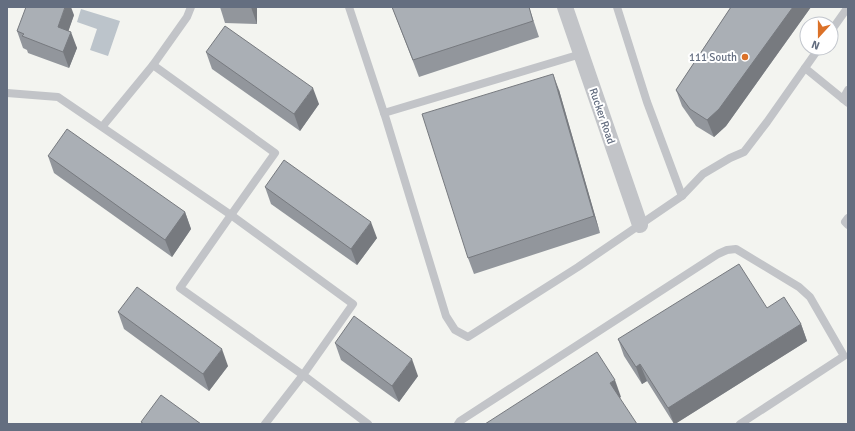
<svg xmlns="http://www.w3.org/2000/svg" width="855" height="431" font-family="Signika,sans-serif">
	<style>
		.water { fill: #bcc4cb }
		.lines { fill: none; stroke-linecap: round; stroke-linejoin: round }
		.lane { stroke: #c2c4c8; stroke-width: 8 }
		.street { stroke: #c2c4c8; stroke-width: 16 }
		.wall { fill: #92969c }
		.shaded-wall { fill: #777a7f }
		.building { fill: #aaafb5; stroke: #777a7f }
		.poi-dot { fill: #db7128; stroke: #fff; stroke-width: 1.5 }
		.labels { text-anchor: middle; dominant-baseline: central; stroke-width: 4; stroke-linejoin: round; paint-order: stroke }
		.poi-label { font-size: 11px; fill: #646e80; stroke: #fff; text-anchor: end }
		.street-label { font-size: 11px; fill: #646e80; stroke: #fff }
	</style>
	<rect width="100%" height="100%" fill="#f3f4f0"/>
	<polygon class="water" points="81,9 120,21 108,56 90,50 97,29 77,22"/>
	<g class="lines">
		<g class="lane">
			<polyline points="349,7 386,119 446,316 455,330 468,337 578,267 682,196 703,174 730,158 744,152 767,122 819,48"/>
			<polyline points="617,7 647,102 682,196"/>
			<polyline points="831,31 848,7"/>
			<polyline points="153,65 187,17 191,7"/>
			<polyline points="805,68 848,103"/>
			<polyline points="7,93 58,97 231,215 275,153 153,65 102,127"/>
			<polyline points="843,99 848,90"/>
			<polyline points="384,113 581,54"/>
			<polyline points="848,218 845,222 848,225"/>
			<polyline points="265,424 303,375 353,304 231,215 180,288 303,375 368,424"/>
			<polyline points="458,424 460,421 718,254 727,250 736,249 799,287 810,297 844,356 740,424"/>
		</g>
		<polyline class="street" points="565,7 640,225"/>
	</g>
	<g class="wall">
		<polygon points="220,7 257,7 257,24 225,23"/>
		<polygon points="392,7 529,7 539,37 419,77"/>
		<polygon points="731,7 811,7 726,126 714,137 696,126 682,106 676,90"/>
		<polygon points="74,15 68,31 77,48 69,68 28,53 27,50 23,48 17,31"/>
		<polygon points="206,52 319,104 300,131 212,69"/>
		<polygon points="559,90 600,233 474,274 468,258"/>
		<polygon points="48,156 185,212 191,229 172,257 54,173"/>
		<polygon points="265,187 377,238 357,265 271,204"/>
		<polygon points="767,308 801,324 807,341 675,424 674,424 647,381 642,384 624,356 618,339"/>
		<polygon points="118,312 228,366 209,391 124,329"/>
		<polygon points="335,343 418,376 399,402 341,360"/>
	</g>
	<g class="shaded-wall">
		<polygon points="65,7 71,7 74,15 64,44 58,27"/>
		<polygon points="251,7 257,7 257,24"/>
		<polygon points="793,7 811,7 726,126 714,137 707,120"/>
		<polygon points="71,32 77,48 69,68 63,52"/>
		<polygon points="553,74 559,90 600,233 594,216"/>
		<polygon points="313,88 319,104 300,131 294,114"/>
		<polygon points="185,212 191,229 172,257 165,240"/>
		<polygon points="371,222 377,238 357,265 351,249"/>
		<polygon points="801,324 807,341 675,424 674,424 668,408"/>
		<polygon points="222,349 228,366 209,391 203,374"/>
		<polygon points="412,359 418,376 399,402 392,386"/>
		<polygon points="640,364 647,381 642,384 636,367"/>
		<polygon points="615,380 621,397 617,400 610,383"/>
	</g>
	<g class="building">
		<polygon points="26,7 65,7 58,27 71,32 63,52 22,36 24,34 17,31"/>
		<polygon points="392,7 529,7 533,21 413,60"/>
		<polygon points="731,7 793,7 719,109 707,120 690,109 676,90"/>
		<polygon points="225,26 313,88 294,114 206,52"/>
		<polygon points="553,74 594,216 468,258 422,114"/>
		<polygon points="67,129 185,212 165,240 48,156"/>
		<polygon points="284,160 371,222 351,249 265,187"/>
		<polygon points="739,264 767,308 784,297 801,324 668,408 640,364 636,367 618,339"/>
		<polygon points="137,287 222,349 203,374 118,312"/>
		<polygon points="354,316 412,359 392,386 335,343"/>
		<polygon points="597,352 615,380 610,383 637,424 485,424"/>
		<polygon points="161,395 201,424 144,424 141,422"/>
	</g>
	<circle class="poi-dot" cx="745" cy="57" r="4"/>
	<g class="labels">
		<g class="poi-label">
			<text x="737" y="57">111 South</text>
		</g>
		<g class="street-label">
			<text transform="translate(602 116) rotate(71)">Rucker Road</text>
		</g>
	</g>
	<rect width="855" height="431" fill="none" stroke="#646e80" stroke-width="16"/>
	<g transform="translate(819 36) rotate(201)"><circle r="19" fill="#ffffff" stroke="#c1c5cc"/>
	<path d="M0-3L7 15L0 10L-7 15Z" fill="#db7128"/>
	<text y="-6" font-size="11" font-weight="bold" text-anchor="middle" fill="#646e80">N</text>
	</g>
</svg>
